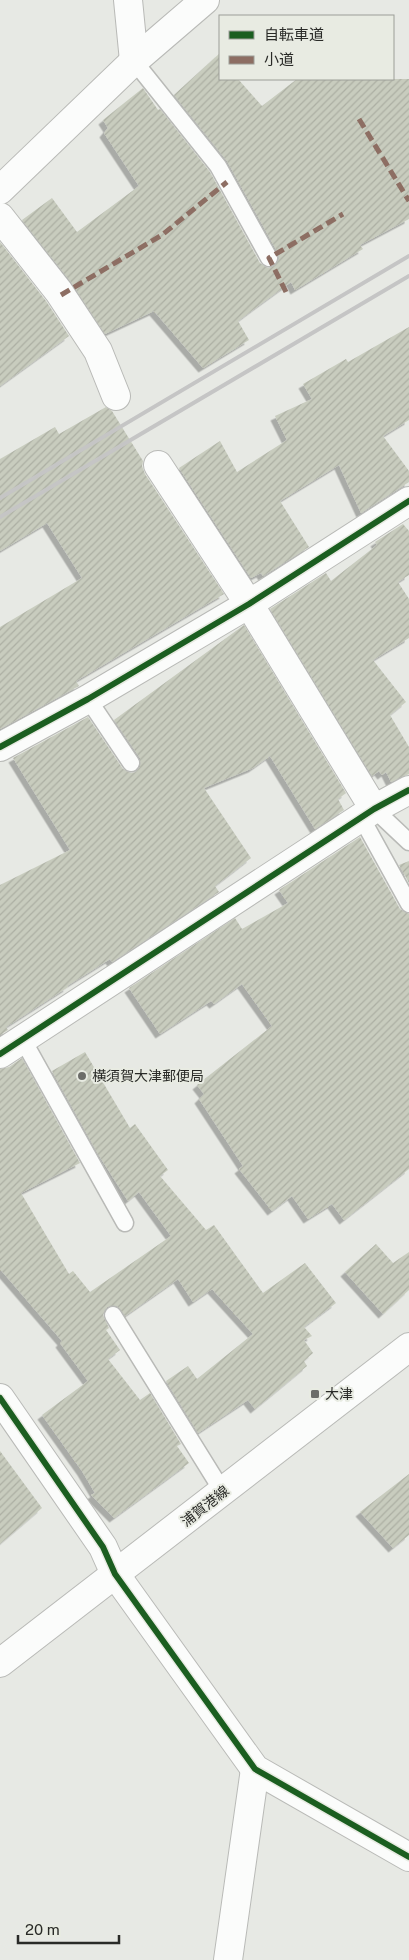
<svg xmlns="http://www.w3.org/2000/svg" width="409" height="1960" font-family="'Public Sans','Noto Sans JP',sans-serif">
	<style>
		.building { fill: url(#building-hatch); filter: url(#shadow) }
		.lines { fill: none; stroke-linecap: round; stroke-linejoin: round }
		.lane-casing { stroke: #b9bab7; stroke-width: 19 }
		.street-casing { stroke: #b9bab7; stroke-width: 30 }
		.secondary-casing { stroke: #b9bab7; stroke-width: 30 }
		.lane { stroke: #fbfcfb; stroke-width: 16 }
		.street { stroke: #fbfcfb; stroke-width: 28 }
		.secondary { stroke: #fbfcfb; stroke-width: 28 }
		.rail { stroke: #c5c5c5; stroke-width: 4 }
		.quiet { stroke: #8d6e63; stroke-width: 5; stroke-dasharray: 10 5; stroke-linecap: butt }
		.cycleway-casing { stroke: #e8ebe2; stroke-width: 9 }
		.cycleway { stroke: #1b5e20; stroke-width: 6 }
		.poi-dot { fill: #6c6d69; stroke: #e8ebe2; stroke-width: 2 }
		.labels { text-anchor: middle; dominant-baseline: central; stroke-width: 4; stroke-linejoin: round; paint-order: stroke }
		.poi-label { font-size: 14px; fill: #292a27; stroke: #e8ebe2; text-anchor: start }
		.street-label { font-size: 14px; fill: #292a27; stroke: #e8ebe2 }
	</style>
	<defs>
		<pattern id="building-hatch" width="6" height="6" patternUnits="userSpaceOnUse" patternTransform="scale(1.25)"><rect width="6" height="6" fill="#c8ccbe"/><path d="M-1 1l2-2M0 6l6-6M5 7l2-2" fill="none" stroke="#acafa3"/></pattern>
		<filter id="shadow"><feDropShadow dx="-4.5" dy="4.5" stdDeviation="0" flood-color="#0004"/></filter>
	</defs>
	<rect width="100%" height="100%" fill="#e7e9e4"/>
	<g class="building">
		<polygon points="220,53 220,79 238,79 262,106 297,79 409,79 409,219 360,245 363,249 295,290 291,282 258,306 238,321 249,340 203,368 154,311 105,334 71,282 22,220 52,198 77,232 139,186 104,133 108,128 103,120 143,88 158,110 160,109 210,172 260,263 268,268 274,266 279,259 278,253 227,161 174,95"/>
		<polygon points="0,242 46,301 69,336 0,386"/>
		<polygon points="409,327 409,420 383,436 409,471 409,482 361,513 339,465 280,501 309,547 263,576 261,573 251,578 179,468 220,441 237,472 287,440 275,416 312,399 303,384 346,359 348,362"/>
		<polygon points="106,407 112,411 143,461 142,466 145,474 224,594 76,681 79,686 0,729 0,627 82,578 47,523 0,551 0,459 55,427 59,434"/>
		<polygon points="403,524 409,531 409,575 398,582 409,599 409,638 373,660 406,702 390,715 409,747 409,774 391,782 386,772 382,775 379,771 372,776 270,609 326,573 331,581 377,545 375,542"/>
		<polygon points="244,625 346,793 338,799 344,810 315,829 270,756 253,768 204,788 251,858 215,886 219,892 112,962 110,959 67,986 68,987 6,1027 8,1030 0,1035 0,885 70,850 13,758 88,717 123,769 131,773 136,772 140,767 140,758 114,720"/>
		<polygon points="360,837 400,909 409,914 409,1169 344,1220 332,1204 308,1219 292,1196 272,1211 239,1169 243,1166 199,1099 204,1094 197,1085 272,1026 242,984 214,1004 211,1001 160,1034 129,988 235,918 242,929 288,903 279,890"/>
		<polygon points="409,861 409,883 399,865"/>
		<polygon points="85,1052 130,1128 135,1124 168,1170 160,1176 206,1230 214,1225 263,1293 305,1263 336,1303 304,1327 312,1336 304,1340 313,1353 304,1361 307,1366 255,1409 248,1400 198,1433 166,1381 188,1366 197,1379 253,1334 212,1289 193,1302 178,1279 125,1316 117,1306 107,1307 103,1315 109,1328 106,1330 120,1350 108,1359 140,1400 150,1393 181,1444 177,1446 189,1463 114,1518 91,1495 95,1493 82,1471 42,1415 88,1381 60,1343 62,1341 0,1269 0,1069 9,1067 22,1058 80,1163 21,1193 69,1274 73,1271 90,1292 171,1236 139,1192 128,1201 98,1154 52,1071"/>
		<polygon points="376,1244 393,1263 409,1252 409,1290 383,1314 345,1272"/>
		<polygon points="0,1451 42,1508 0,1544"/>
		<polygon points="409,1474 409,1535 393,1548 360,1512"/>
	</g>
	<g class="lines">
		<g class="lane-casing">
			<g id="lane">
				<polyline points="134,61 218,166 269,258"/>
				<polyline points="88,699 131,763"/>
				<polyline points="374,809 409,842"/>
				<polyline points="361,817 409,904"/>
				<polyline points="23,1040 125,1223"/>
				<polyline points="113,1315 223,1492"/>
			</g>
		</g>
		<g class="street-casing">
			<g id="street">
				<polyline points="128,0 134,61"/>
				<polyline points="0,190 134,61 205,0"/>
				<polyline points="0,217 59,292 98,351 116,396"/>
				<polyline points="158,465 249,604 374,809"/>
				<polyline points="0,747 88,699 249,604 409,501"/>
				<polyline points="0,1054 374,809 409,790"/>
				<polyline points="0,1398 103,1547 115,1574"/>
				<polyline points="228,1960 255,1769"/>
			</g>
		</g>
		<g class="secondary-casing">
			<g id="secondary">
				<polyline points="115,1574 255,1769 409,1857"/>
				<polyline points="0,1663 409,1347"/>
			</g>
		</g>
		<use href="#lane" class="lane"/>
		<use href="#street" class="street"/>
		<use href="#secondary" class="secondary"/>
		<g class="rail">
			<polyline points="0,498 409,256"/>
			<polyline points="0,517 409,276"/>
		</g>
		<g class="quiet">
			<polyline points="359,119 409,201"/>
			<polyline points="286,292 269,258 343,214"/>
			<polyline points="61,295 162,235 227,182"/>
		</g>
		<g class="cycleway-casing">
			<g id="cycleway">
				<polyline points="0,747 88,699 249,604 409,501"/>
				<polyline points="0,1054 374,809 409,790"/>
				<polyline points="0,1398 103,1547 115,1574 255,1769 409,1857"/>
			</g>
		</g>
		<use href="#cycleway" class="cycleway"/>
	</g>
	<g class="poi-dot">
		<circle cx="82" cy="1076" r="5"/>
		<rect x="310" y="1389" width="10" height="10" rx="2.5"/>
	</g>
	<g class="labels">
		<g class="poi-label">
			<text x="92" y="1076">横須賀大津郵便局</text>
			<text x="325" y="1394">大津</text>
		</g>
		<g class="street-label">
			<text transform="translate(205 1506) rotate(-38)">浦賀港線</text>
		</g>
	</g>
	<rect x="219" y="15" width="175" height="65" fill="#e8ebe2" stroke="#9c9e97"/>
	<rect x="229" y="31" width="25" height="8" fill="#1b5e20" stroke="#9c9e97"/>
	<text x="264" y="40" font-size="15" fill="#292a27">自転車道</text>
	<rect x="229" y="56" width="25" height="8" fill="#8d6e63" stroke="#9c9e97"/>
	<text x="264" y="65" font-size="15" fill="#292a27">小道</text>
	<path d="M18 1935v8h101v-8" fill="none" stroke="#292a27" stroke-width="2.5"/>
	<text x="25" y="1935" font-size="15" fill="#292a27" stroke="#e8ebe2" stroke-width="4" paint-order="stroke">20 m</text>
</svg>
